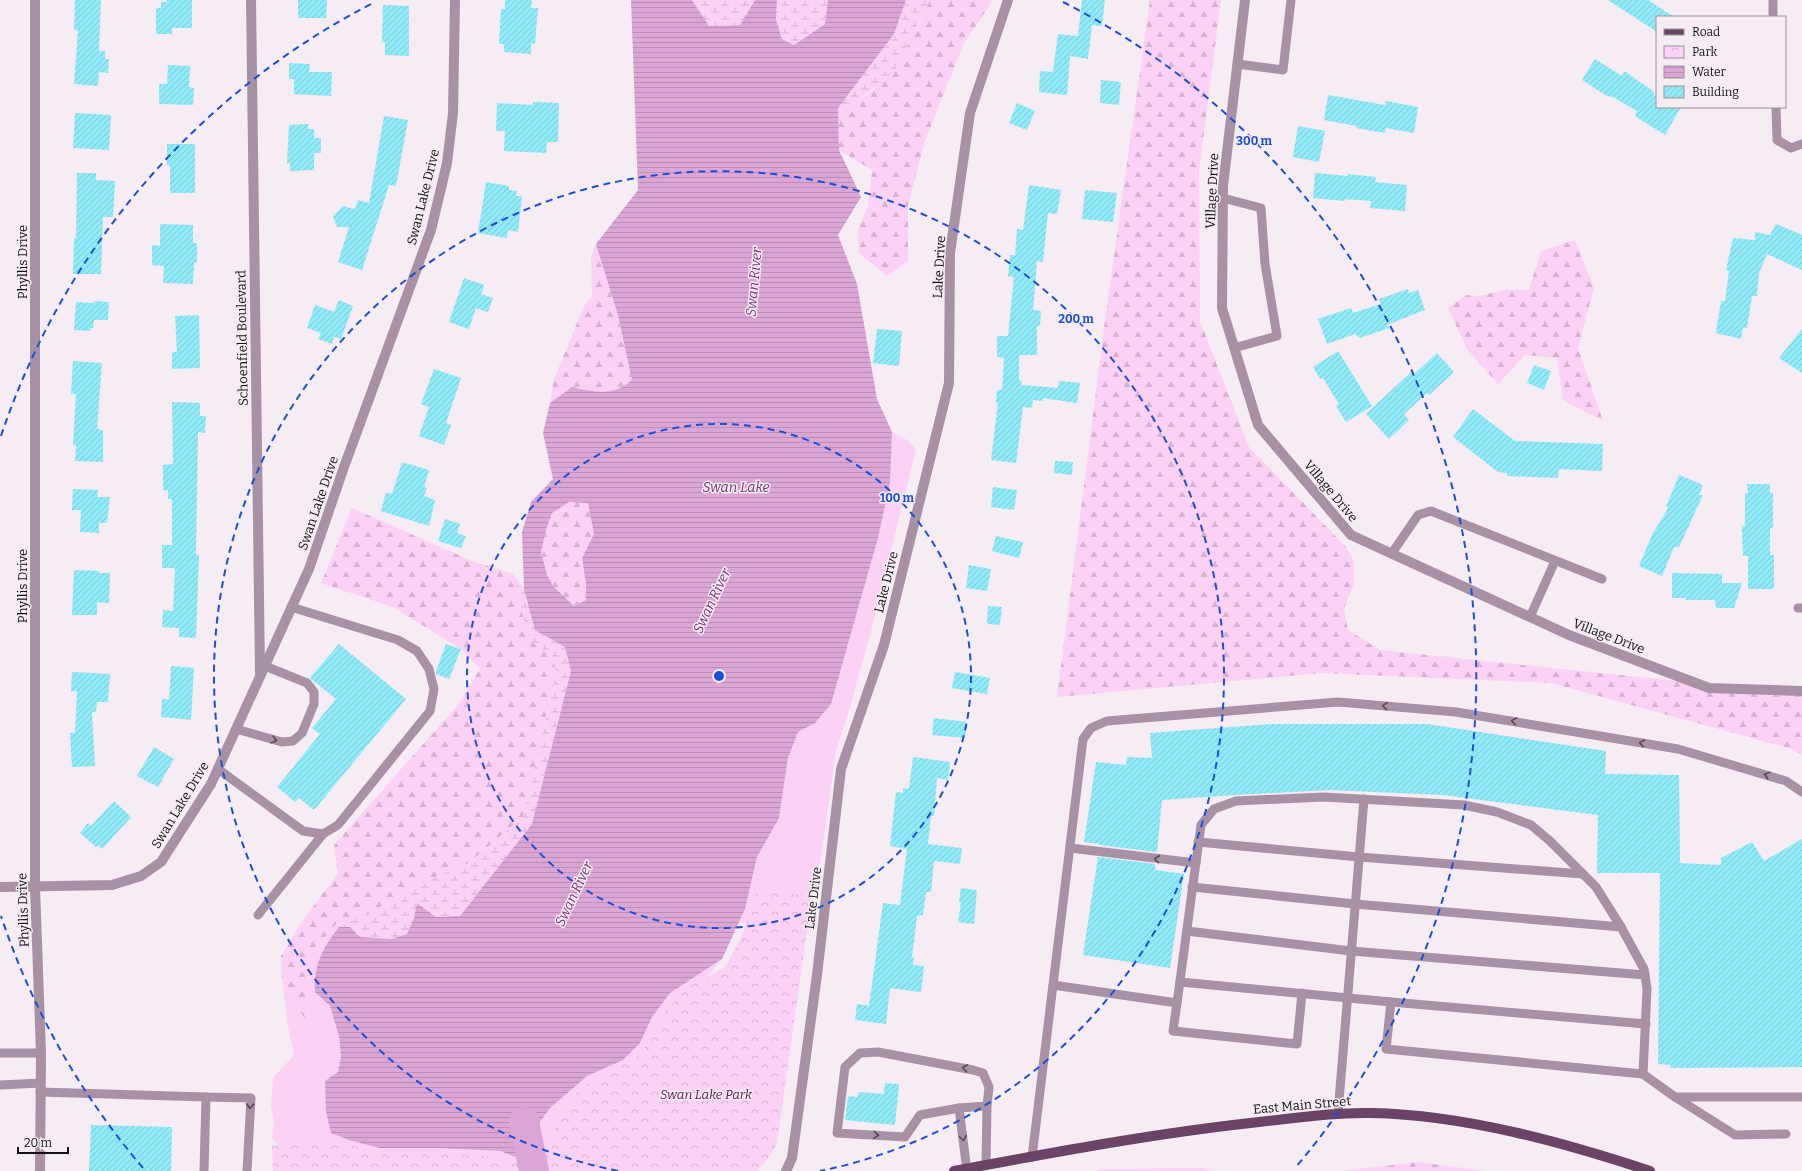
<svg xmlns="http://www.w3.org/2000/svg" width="1802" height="1171" font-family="Bitter,serif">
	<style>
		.green { fill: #fbd1f5 }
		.forest { fill: url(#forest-firs) }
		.wetland { fill: url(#wetland-marsh) }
		.park { fill: url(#park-crowns) }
		.water { fill: url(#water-rules); fill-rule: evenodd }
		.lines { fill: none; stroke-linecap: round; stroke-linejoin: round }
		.river { stroke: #dba6d5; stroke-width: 30 }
		.building { fill: url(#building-hatch) }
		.service { stroke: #a890a5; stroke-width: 9 }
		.minor { stroke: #a890a5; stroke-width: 10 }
		.primary { stroke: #6b4366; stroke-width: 10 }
		.oneway { stroke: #574a55 }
		.ring { fill: none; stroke: #1d4ed8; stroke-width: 2; stroke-dasharray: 7 5 }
		.labels { text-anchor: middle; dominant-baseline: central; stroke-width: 3; stroke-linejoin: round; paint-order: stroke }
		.street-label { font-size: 13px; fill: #141114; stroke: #f5ecf4 }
		.park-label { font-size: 13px; font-style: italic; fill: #551751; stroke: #f5ecf4 }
		.water-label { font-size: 14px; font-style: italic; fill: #753670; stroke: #f5ecf4 }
		.centre { fill: #1d4ed8; stroke: #f5ecf4; stroke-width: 2 }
		.ring-label { font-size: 12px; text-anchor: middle; font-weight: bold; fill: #1d4ed8; stroke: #f5ecf4; stroke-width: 3; stroke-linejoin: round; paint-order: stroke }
	</style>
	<defs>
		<pattern id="forest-firs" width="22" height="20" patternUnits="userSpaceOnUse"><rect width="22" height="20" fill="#fbd1f5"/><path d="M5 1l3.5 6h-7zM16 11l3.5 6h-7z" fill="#d6b2d1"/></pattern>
		<pattern id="wetland-marsh" width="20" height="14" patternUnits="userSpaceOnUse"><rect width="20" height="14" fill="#fbd1f5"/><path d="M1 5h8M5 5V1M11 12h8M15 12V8" fill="none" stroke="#d6b2d1"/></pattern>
		<pattern id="park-crowns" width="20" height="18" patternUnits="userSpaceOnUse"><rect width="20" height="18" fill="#fbd1f5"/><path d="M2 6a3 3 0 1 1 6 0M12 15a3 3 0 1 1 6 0" fill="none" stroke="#d6b2d1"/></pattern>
		<pattern id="water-rules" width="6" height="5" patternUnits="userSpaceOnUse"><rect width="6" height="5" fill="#dba6d5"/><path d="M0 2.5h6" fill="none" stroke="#bb8eb6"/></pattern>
		<pattern id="building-hatch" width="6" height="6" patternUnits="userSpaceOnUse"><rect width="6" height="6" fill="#90eaf7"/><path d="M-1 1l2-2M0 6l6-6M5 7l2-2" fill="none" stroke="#7bc8d3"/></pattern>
	</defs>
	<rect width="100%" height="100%" fill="#f5ecf4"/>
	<g class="green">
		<polygon points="892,432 907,440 916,449 872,627 851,704 836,751 816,890 796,901 738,925 745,909 757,857 779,818 788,758 798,732 815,723 831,704 878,538 890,483"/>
		<path d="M336 924 339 927C324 947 313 966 315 992L330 1006 339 1036 341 1056 338 1072 380 1148H436L500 1151 527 1161 520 1171 283 1151 272 1138 274 1123 271 1105 273 1078 294 1055 287 1021 282 978 307 1022 309 956Z"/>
		<polygon points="722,959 545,1166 538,1154 540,1122 550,1108 586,1074 640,1043 652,1017 670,993"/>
	</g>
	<g class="forest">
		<polygon points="930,0 993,0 963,45 925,141 908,205 908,261 887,276 859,253 858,230 868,206 872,170 839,150 838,108 852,104 874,90 918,26"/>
		<polygon points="1150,0 1221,0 1199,171 1200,321 1249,447 1346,547 1354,562 1354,583 1344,609 1348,630 1380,650 1802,694 1802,755 1792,749 1551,683 1321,673 1057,697 1106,313"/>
		<polygon points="1575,240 1594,288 1578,348 1603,421 1563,400 1557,358 1525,355 1498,384 1467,349 1448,308 1466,295 1479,296 1505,290 1529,290 1541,251"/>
		<path d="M596 244 618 315 632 380C612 397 595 392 572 387L550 403 554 379 584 306 592 296 591 258Z"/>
		<polygon points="569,502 588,502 594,534 582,558 586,584 586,600 574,606 553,586 547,575 541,552 546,530 552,513"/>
		<polygon points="352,508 472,561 513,574 529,640 553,655 556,673 523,817 469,863 428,880 366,915 336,924 309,956 307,1023 282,978 281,956 301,923 338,873 334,845 457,706 480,669 461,649 393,607 321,583"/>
		<polygon points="1418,1162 1484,1171 1342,1171"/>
		<polygon points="1203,1168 1214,1171 1095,1171 1104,1169"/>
	</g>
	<g class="wetland">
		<polygon points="692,0 755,0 740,25 708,26"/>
		<polygon points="777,0 828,0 825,24 794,45 782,39 776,20"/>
		<polygon points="906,0 930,0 894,73 852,104 838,108 894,34"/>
		<polygon points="513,574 524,589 535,630 565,647 571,671 532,824 460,916 436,917 418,903 414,918 407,934 392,939 360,937 350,927 339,927 336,924 366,915 428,880 469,863 523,817 556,673 552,655 529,640"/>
	</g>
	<polygon class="park" points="756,891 812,896 777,1143 768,1159 757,1171 273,1171 272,1146 333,1140 379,1153 434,1154 498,1157 527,1167 543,1158 558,1119 580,1088 637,1057 653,1036 666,1011 685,989 725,967 742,936"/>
	<path class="water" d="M631 0H692L709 26 740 25 755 0H777L776 20 782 39 794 45 825 24 828 0H906L894 34 838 108 839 150 861 197 838 235 857 284 877 399 892 432 890 483 878 538 831 704 815 723 798 732 788 758 779 818 757 857 745 909 722 959 670 993 652 1017 640 1043 623 1060 587 1076 550 1108 540 1122 538 1154 531 1163 500 1151 436 1148H380L349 1140 331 1133 326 1112 325 1081 338 1072 341 1056 339 1036 330 1006 315 992C313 966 323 947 339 927H350L360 937 392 939 407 934 414 918 417 903 436 917 460 916 532 824 571 671 565 647 535 630 524 589 522 532 531 502 553 479 543 433 550 403 572 387C594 392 613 397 632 380L618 315 596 244 638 190ZM569 502 588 503 594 534 582 558 586 584V600L574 606 553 586 547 575 541 552 546 530 552 513Z"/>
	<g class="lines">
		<polyline class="river" points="524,1122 534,1171"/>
	</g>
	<g class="building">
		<polygon points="75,0 101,0 99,51 105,51 105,59 109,59 108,73 99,72 98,86 74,84 78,30 74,30"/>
		<polygon points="167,0 192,0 192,28 172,28 172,34 156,34 156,8 161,8 161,2 167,2"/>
		<polygon points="298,0 327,0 326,18 298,18"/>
		<polygon points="505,0 532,0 531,8 538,8 535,44 531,43 531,54 504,52 504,44 499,44 501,9 505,9"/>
		<polygon points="1082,0 1105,0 1102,26 1092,25 1088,59 1070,56 1067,95 1039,92 1040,71 1053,72 1058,34 1078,36"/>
		<polygon points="1608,0 1648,0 1674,17 1657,17 1657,32"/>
		<polygon points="383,5 409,6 409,56 385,55 385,42 382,42"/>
		<polygon points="1595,59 1622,76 1624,71 1653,91 1654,95 1657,97 1657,107 1681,107 1665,135 1635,116 1637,111 1613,97 1607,96 1582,80"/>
		<polygon points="289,63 310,64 309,72 332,72 331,96 294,94 294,79 289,79"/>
		<polygon points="168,65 190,66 189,87 194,88 193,105 159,104 159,84 167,84"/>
		<polygon points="1101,80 1121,82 1119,105 1100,103"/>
		<polygon points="1328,95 1385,105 1386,101 1418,107 1414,133 1386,128 1385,133 1356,128 1357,126 1324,120"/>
		<polygon points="533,102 559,103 558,142 547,142 546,153 504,151 505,131 496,131 497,103 533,105"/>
		<polygon points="1017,103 1035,111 1027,130 1009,123"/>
		<polygon points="75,113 111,115 109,150 73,148"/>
		<polygon points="384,116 408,120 396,186 389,185 362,270 338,262 349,227 337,227 333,216 343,206 355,209 358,200 369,203"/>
		<polygon points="308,124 308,129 314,129 314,138 321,138 321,153 314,153 314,170 290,171 290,163 287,163 289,125"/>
		<polygon points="1298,126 1325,131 1319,162 1293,157"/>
		<polygon points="167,144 195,144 195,193 170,193 170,166 167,165"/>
		<polygon points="77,173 96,173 96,180 115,181 113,217 103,217 101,274 73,274 74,238 76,238"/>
		<polygon points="1315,173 1348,176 1348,174 1376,177 1375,182 1407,185 1405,211 1370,208 1371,201 1345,199 1345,201 1313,198"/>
		<polygon points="486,182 509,186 509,190 517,191 516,196 522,196 518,232 508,230 507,238 478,233"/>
		<polygon points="1029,185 1061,190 1057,214 1048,213 1043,262 1037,261 1033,310 1041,311 1040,326 1037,326 1037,355 1019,355 1019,381 1022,381 1021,385 1058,388 1059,381 1080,383 1077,403 1043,398 1043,401 1033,400 1032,408 1023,407 1016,463 991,460 998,403 996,403 997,390 1002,390 1004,358 997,357 997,336 1008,336 1014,277 1008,276 1010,255 1015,255 1017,229 1023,230"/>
		<polygon points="1085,190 1117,193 1113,222 1082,219"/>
		<polygon points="160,224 193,225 193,243 197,243 197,263 194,263 193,284 163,283 164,266 152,265 152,245 160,246"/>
		<polygon points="1776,224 1802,235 1802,270 1767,254 1759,273 1757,296 1752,296 1747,328 1743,327 1741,339 1716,333 1721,301 1725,301 1729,271 1726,270 1733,238 1755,240 1755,232 1770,235"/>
		<polygon points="464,278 484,285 481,294 493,298 488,312 476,308 469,329 449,322"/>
		<polygon points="1408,289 1409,293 1418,290 1425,310 1387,325 1389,328 1360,338 1355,334 1327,344 1318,319 1351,308 1353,313 1381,304 1379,299"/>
		<polygon points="339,300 353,306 341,339 334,337 332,344 318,339 321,333 307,328 315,305 334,312"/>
		<polygon points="95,301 109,302 108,320 94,320 93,328 91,328 90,331 74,330 76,302 94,303"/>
		<polygon points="199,315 200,368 172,369 172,352 177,352 175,316"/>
		<polygon points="877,329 902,331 899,366 873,363"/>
		<polygon points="1802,329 1802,373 1779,358"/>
		<polygon points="1338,351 1372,406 1346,422 1336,406 1339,404 1323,378 1320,379 1313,367"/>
		<polygon points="1437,353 1454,372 1429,395 1427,393 1404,414 1409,420 1389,439 1366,414 1411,372 1413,375"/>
		<polygon points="73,361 102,363 97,429 103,430 103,462 75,461 76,445 73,445 76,394 71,394"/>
		<polygon points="1534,365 1551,371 1544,390 1527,383"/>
		<polygon points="434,369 461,378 446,423 451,425 444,445 419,436 429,407 421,404"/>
		<polygon points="172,402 200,403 200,416 206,416 205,433 198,432 196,555 199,555 196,638 179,637 179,628 162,627 163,610 173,611 175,568 162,568 162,545 172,545 172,499 168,499 168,490 163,490 163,465 173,464"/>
		<polygon points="1473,409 1515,441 1603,444 1602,471 1559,469 1558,478 1507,476 1507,473 1498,472 1453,437"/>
		<polygon points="1055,461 1073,462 1072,475 1054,473"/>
		<polygon points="402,462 429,470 424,487 427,488 424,496 435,500 429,526 381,511 386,493 392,494"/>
		<polygon points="1679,475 1703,485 1699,495 1703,495 1679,547 1674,547 1662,576 1639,566 1652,535 1669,507 1666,507"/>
		<polygon points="1747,484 1770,484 1770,493 1773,493 1773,528 1770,528 1770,555 1774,555 1774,589 1748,589 1748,556 1743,556 1742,526 1745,526 1745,493 1748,493"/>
		<polygon points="993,487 1017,490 1014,510 991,507"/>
		<polygon points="73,489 98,490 97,497 110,497 107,523 99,523 99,533 80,532 81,510 72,510"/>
		<polygon points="445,519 460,524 457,533 466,536 461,548 438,541"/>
		<polygon points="996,536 1023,542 1019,558 992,551"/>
		<polygon points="969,565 991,569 987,591 966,588"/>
		<polygon points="74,570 99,571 99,573 110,573 109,603 97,602 97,615 72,615"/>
		<polygon points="1672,573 1722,574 1722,583 1742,583 1734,608 1716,608 1715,600 1686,600 1686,598 1672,598"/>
		<polygon points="988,606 1002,607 1000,625 987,624"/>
		<polygon points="339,644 406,699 314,810 299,798 295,802 277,787 320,734 312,728 336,699 310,678"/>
		<polygon points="446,644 461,649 449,679 436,674 436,671"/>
		<polygon points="171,666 194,668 191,720 161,717 162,699 169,699"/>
		<polygon points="72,672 110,674 108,702 97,702 96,712 92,712 95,766 72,767 70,733 75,733 77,691 71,691"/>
		<polygon points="955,672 990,678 987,694 952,688"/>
		<polygon points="934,718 967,722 965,738 932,735"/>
		<polygon points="1272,724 1427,724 1606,751 1605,774 1679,775 1680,863 1721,865 1721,858 1752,842 1764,861 1802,839 1802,1067 1670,1068 1671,1065 1658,1064 1660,873 1597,873 1598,815 1443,795 1329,790 1236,795 1162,800 1157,852 1099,845 1100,844 1084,842 1096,762 1126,765 1127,757 1152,758 1150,733"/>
		<polygon points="154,747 174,759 158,787 137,776"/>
		<polygon points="913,757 950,762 948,780 937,778 934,816 931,816 928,844 962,848 960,864 934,861 931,892 926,892 923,915 917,916 912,957 914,957 913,965 924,966 921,992 890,988 886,1024 855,1020 857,1004 869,1006 883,903 900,905 907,849 890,846 896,792 903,793 903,788 909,789"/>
		<polygon points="114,801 131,817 102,849 98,845 96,847 80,833 88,823 91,826"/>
		<polygon points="1098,857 1155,864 1155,870 1184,874 1170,968 1083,955"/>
		<polygon points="961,888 977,890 974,924 958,922 961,902 959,902"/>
		<polygon points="885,1083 899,1084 895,1125 845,1120 848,1096 858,1097 858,1092 884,1094"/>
		<polygon points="91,1125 172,1127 171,1171 89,1171"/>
	</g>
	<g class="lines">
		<g class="service">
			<polyline points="1773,0 1773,17"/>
			<polyline points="1237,64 1283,70 1291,0"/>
			<polyline points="1776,107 1777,140 1791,148 1802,144"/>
			<polyline points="1223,198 1261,208 1265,264 1277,336 1234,348"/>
			<polyline points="1392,553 1418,515 1431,511 1602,579"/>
			<polyline points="1798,608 1802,608"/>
			<polyline points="1530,617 1555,561"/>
			<polyline points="236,729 282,742 293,741 302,733 314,704 314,692 307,683 260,664"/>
			<polyline points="218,769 303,831 323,834 338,825 430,711 434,689 429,669 417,651 398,640 291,607"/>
			<polyline points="1198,842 1359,857 1583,874"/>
			<polyline points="1070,848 1196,863"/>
			<polyline points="1192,887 1355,904 1621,927"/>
			<polyline points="258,915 323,834"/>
			<polyline points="1187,931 1351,951 1645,975"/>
			<polyline points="1180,982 1391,1002 1386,1049 1643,1074"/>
			<polyline points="1053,985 1177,1003 1201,825 1214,809 1236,801 1324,797 1464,805 1497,812 1531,825 1550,841 1596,887 1621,927 1644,969 1647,989 1643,1074 1675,1097 1802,1097"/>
			<polyline points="1391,1002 1646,1024"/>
			<polyline points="1177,1003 1173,1031 1297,1044 1302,993"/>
			<polyline points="0,1053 41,1053"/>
			<polyline points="0,1085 41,1083"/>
			<polyline points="40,1092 206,1097 204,1171"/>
			<polyline points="206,1097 251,1098 247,1171"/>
			<polyline points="1675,1097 1735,1135 1786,1134"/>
			<polyline points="959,1108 967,1171"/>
			<polyline points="1338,1113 1364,799"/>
			<polyline points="1032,1157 1083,739 1091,728 1107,721 1338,702 1456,712 1678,749 1786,781 1802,792"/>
			<polyline points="986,1165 987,1106 989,1087 983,1073 973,1070 878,1052 860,1053 845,1067 837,1133 905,1137 920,1115 959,1108 987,1106"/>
		</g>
		<g class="minor">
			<polyline points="35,0 35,888 41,1053 40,1171"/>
			<polyline points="251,0 260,673"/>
			<polyline points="1245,0 1223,186 1222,308 1258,425 1351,535 1569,635 1709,688 1802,691"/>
			<polyline points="0,887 112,885 141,876 161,862 211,784 309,569 344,467 431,230 447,163 453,113 455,0"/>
			<polyline points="786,1171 792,1158 795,1136 817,975 841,769 884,645 949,383 950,253 970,113 1008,0"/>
		</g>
		<path class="primary" d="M954 1171C1055 1152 1157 1133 1259 1122 1297 1118 1334 1112 1372 1113 1465 1115 1562 1142 1650 1171"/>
	</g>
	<defs><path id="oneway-chevron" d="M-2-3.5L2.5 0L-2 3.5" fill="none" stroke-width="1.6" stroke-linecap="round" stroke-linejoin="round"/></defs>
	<g class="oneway">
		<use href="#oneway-chevron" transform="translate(1385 706) rotate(-175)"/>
		<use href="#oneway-chevron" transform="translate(1514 721) rotate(-171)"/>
		<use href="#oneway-chevron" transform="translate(274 740) rotate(15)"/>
		<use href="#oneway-chevron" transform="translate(1642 743) rotate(-171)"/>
		<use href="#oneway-chevron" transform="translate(1767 775) rotate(-163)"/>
		<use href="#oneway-chevron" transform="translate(1157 859) rotate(-173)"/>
		<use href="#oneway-chevron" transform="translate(965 1068) rotate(-170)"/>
		<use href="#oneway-chevron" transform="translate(250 1106) rotate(93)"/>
		<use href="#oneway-chevron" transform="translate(876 1135) rotate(4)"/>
		<use href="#oneway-chevron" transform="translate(963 1138) rotate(83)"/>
	</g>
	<g class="ring">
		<circle cx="719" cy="676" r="252"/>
		<path d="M618 1171A505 505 0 1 1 820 1171"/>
		<path d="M143 1168A757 757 0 0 1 1 916M1 436A757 757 0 0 1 375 2M1063 2A757 757 0 0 1 1295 1168"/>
	</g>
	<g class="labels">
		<g class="street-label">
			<text transform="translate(1212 191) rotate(-87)">Village Drive</text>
			<text transform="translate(423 197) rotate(-76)">Swan Lake Drive</text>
			<text transform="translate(22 262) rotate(-90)">Phyllis Drive</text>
			<text transform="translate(939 267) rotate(-87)">Lake Drive</text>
			<text transform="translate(242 338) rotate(-91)">Schoenfield Boulevard</text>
			<text transform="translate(1331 491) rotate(50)">Village Drive</text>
			<text transform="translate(318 503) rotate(-71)">Swan Lake Drive</text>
			<text transform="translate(886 582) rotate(-76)">Lake Drive</text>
			<text transform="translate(22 586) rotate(-90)">Phyllis Drive</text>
			<text transform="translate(1609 636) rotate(21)">Village Drive</text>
			<text transform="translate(180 805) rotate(-59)">Swan Lake Drive</text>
			<text transform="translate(813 898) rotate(-83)">Lake Drive</text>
			<text transform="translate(23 910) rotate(-92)">Phyllis Drive</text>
			<text transform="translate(1302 1105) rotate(-5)">East Main Street</text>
		</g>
		<g class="park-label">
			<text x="706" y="1094">Swan Lake Park</text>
		</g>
		<g class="water-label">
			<text transform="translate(754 282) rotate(-85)">Swan River</text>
			<text x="736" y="487">Swan Lake</text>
			<text transform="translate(712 601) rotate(-65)">Swan River</text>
			<text transform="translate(574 894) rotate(-65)">Swan River</text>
		</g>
	</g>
	<circle cx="719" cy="676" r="6" class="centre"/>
	<g class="ring-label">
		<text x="1254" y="145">300 m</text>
		<text x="1076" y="323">200 m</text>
		<text x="897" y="502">100 m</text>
	</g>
	<rect x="1656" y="16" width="130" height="92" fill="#f5ecf4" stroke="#9b949a"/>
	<rect x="1664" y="29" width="20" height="6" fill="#6b4366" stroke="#9b949a"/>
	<text x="1692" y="36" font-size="12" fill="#141114">Road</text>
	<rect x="1664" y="46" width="20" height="12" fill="url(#park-crowns)" stroke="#9b949a"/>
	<text x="1692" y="56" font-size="12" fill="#141114">Park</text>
	<rect x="1664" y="66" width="20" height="12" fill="url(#water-rules)" stroke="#9b949a"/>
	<text x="1692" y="76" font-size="12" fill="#141114">Water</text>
	<rect x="1664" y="86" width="20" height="12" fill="url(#building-hatch)" stroke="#9b949a"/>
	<text x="1692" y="96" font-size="12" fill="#141114">Building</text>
	<path d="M18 1147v6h50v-6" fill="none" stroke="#141114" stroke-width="2"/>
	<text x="24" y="1147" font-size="12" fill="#141114" stroke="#f5ecf4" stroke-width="3" paint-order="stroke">20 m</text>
</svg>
